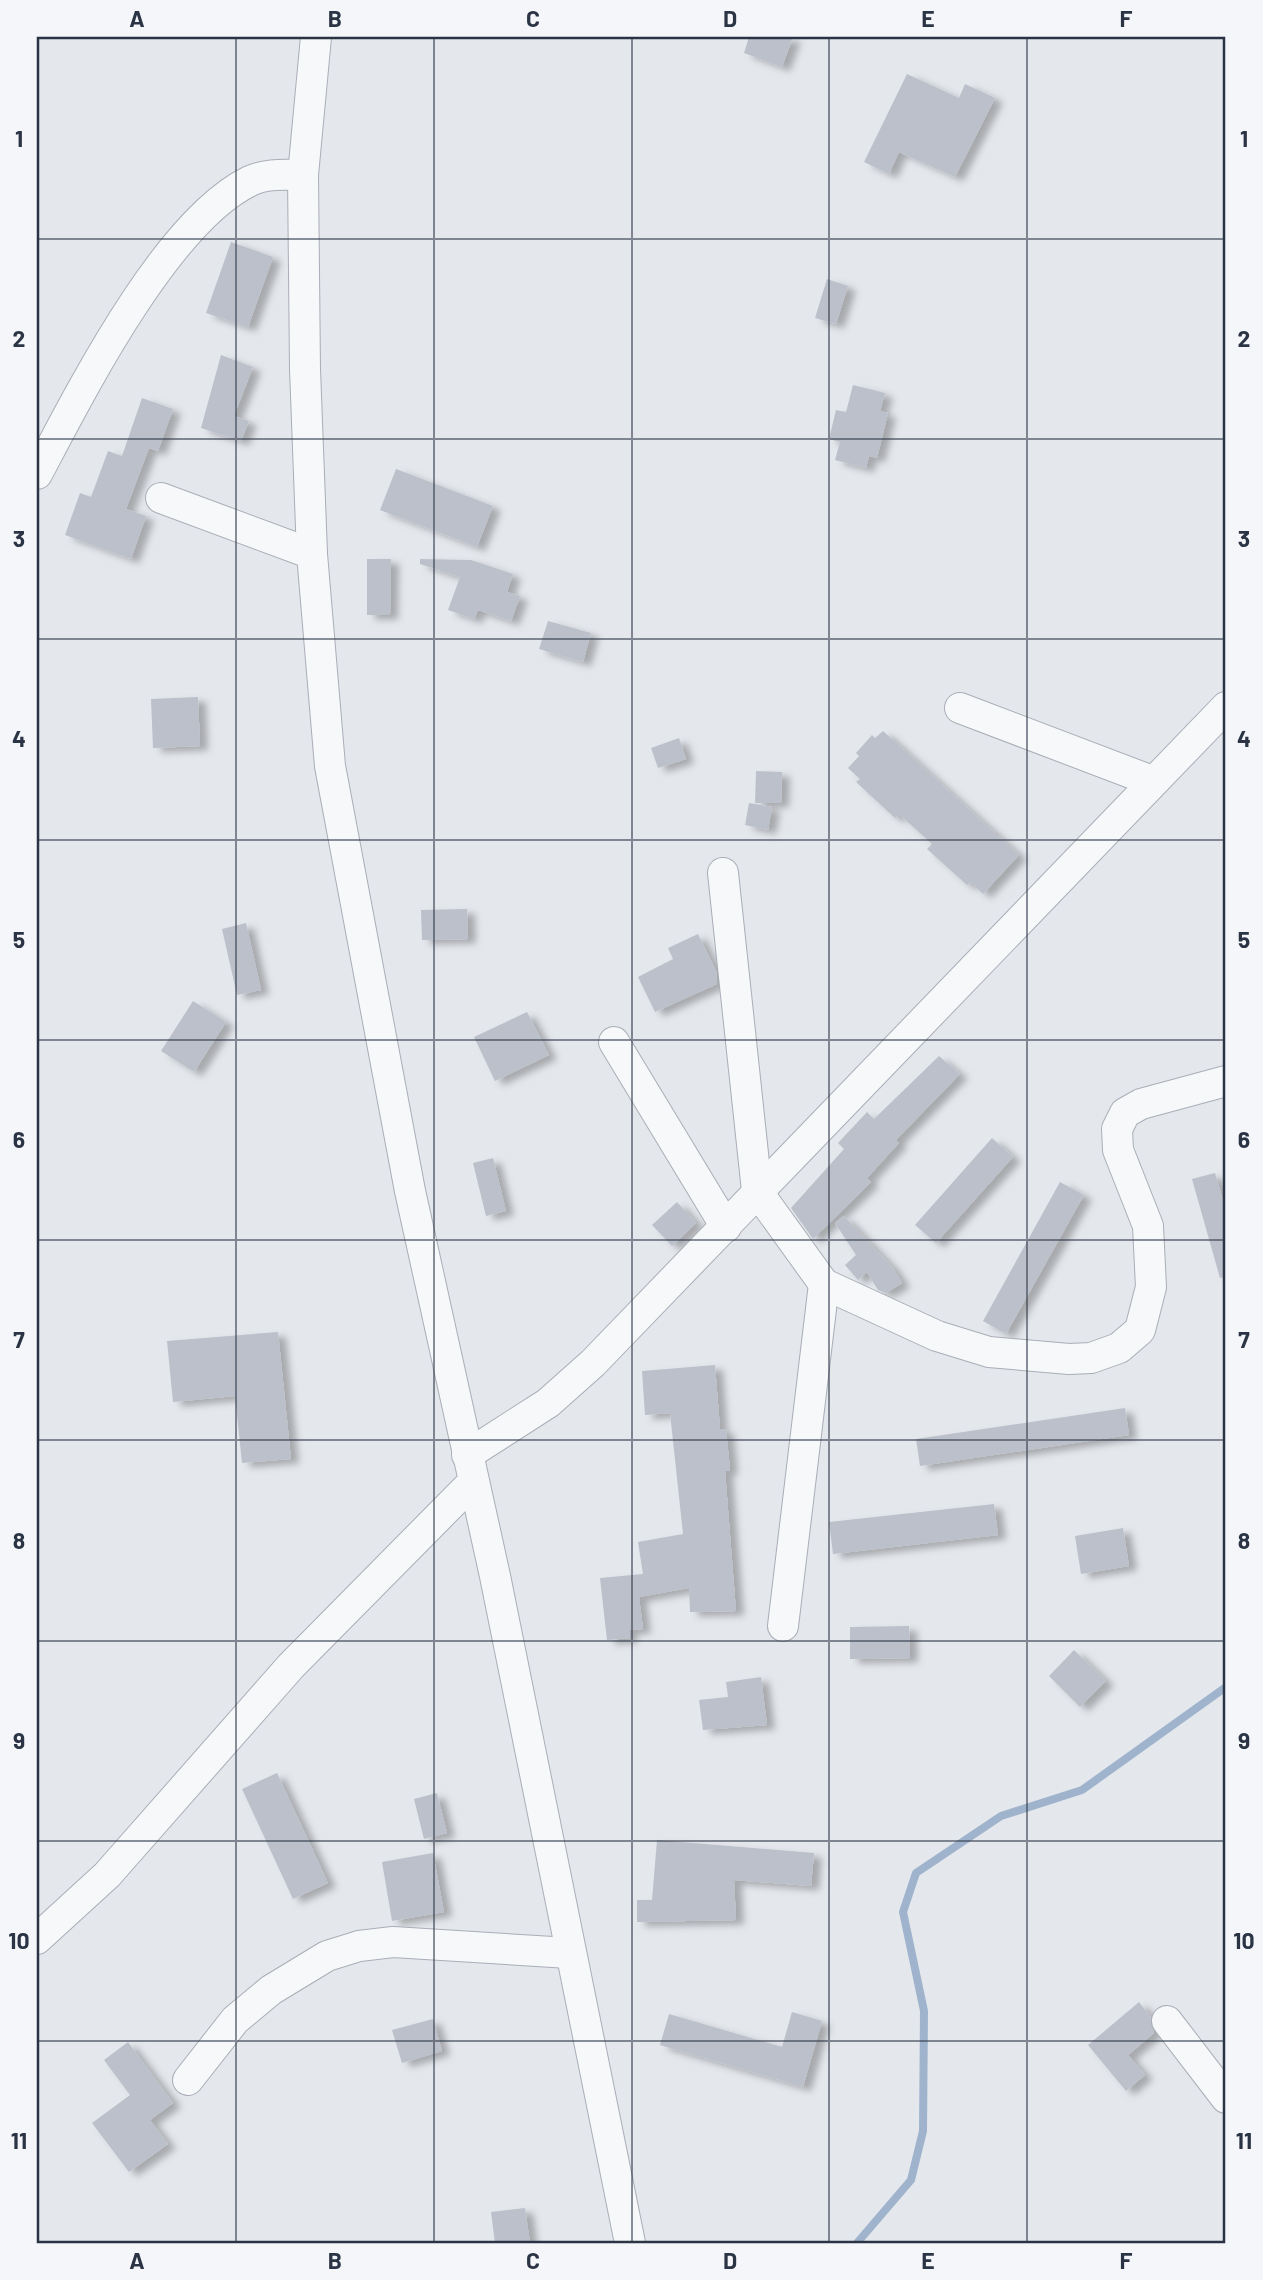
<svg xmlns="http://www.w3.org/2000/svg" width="1263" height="2280" font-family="Barlow,sans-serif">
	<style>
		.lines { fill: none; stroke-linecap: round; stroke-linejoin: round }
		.stream { stroke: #9fb4cc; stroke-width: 8 }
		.building { fill: #bbc0ca; filter: url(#shadow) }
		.street-casing { stroke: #a9aeb7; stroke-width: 32 }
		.street { stroke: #f7f8fa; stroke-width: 30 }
		.grid { fill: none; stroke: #2b3445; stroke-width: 2; stroke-opacity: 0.55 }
		.neatline { fill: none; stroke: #2b3445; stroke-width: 2.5 }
		.grid-label { font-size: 23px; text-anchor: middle; font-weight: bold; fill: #2b3445 }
	</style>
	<defs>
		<filter id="shadow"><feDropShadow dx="8" dy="4.5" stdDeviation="3.5" flood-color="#0004"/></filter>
	</defs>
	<rect width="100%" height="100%" fill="#e4e7ec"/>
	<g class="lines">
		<polyline class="stream" points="857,2243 911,2180 923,2131 924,2011 903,1912 916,1873 1001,1816 1082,1790 1226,1687"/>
	</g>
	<g class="building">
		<polygon points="749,37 793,37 782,67 744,53"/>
		<polygon points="907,74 959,98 965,84 995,98 955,177 899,152 889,174 864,162"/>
		<polygon points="231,242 273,257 248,327 206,313"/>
		<polygon points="827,279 848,286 836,324 815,318"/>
		<polygon points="221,355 253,367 234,416 249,421 241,441 201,428"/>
		<polygon points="853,385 885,393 880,411 888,413 877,458 869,456 866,468 835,460 840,442 829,439 836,410 846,412"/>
		<polygon points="142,398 173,409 158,451 149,448 126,509 146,516 131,559 65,535 80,493 91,497 108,451 122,456"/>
		<polygon points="396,469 493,506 477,547 380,510"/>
		<polygon points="367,559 391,559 390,615 367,615"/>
		<polygon points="420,559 471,560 513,574 507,592 520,596 511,621 478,610 474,619 448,610 460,577 420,564"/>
		<polygon points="548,621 591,633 583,662 539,649"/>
		<polygon points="198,697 200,746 153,748 151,699"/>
		<polygon points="883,731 1019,855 983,894 971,882 967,885 927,849 932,844 899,814 895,818 856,782 860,779 848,768 859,756 856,753 872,735 875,738"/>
		<polygon points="679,738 686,759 658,768 651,748"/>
		<polygon points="756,771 782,772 781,803 755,803"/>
		<polygon points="749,803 772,807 768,830 745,825"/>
		<polygon points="467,909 468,939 422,940 421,910"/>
		<polygon points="246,923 261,990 237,995 222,929"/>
		<polygon points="698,934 716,971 717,984 655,1012 638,977 673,959 668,948"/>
		<polygon points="193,1001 226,1022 194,1072 161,1051"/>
		<polygon points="527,1012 549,1055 495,1081 474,1037"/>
		<polygon points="939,1056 960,1074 896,1140 899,1143 867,1178 871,1182 813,1239 791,1208 844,1149 838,1143 867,1112 874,1119"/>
		<polygon points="992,1138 1013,1157 936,1243 915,1225"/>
		<polygon points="493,1158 506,1211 486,1216 473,1163"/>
		<polygon points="1215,1173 1226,1211 1226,1277 1220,1278 1192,1179"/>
		<polygon points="1060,1182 1084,1195 1006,1334 983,1321"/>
		<polygon points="677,1202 696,1223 672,1246 652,1225"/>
		<polygon points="844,1216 892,1267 902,1283 886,1293 878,1290 867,1272 858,1280 845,1265 856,1255 835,1223"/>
		<polygon points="278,1332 291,1459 242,1463 235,1396 173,1402 167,1341"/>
		<polygon points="715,1365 720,1429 726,1429 730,1470 725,1471 736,1611 690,1612 689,1588 639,1597 643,1629 629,1630 630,1638 607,1640 600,1578 643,1574 638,1542 683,1534 670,1413 645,1415 642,1371"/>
		<polygon points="1125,1408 1129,1435 920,1466 916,1439"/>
		<polygon points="994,1504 998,1535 833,1554 829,1522"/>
		<polygon points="1123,1528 1129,1566 1081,1574 1075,1536"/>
		<polygon points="909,1626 910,1658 850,1659 850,1627"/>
		<polygon points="1074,1650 1106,1681 1080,1707 1049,1676"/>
		<polygon points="761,1677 767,1725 703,1730 699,1700 728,1697 726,1682"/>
		<polygon points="277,1773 328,1883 293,1899 242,1789"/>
		<polygon points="437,1793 447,1833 424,1839 414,1799"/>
		<polygon points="657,1840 814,1853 811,1886 734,1880 736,1920 637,1922 637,1900 652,1900"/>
		<polygon points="433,1853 444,1912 392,1921 382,1862"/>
		<polygon points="1139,2002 1150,2016 1154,2033 1128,2055 1145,2075 1126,2091 1088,2045"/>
		<polygon points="792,2012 822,2021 803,2087 660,2045 669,2014 782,2047"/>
		<polygon points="433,2019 442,2051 402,2063 392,2030"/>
		<polygon points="128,2042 173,2103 150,2120 168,2144 129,2172 92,2123 130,2095 104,2060"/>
		<polygon points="525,2208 530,2243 495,2243 491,2212"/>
	</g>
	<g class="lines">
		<g class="street-casing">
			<g id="street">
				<polyline points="316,37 303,175 305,369 312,554 330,766 410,1191 495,1576 630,2243"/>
				<path d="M37 474C81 391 166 222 250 181 267 173 285 175 303 175"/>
				<polyline points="161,498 312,554"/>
				<polyline points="960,708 1152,781"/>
				<polyline points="723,873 757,1191 824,1284 937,1336 989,1352 1069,1359 1091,1358 1119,1348 1140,1330 1151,1287 1148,1226 1118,1150 1117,1129 1125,1113 1141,1104 1226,1081"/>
				<polyline points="614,1042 726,1227"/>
				<polyline points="467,1455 548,1403 593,1363 1226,707"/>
				<polyline points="783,1626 824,1284"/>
				<polyline points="37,1939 107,1875 291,1666 473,1482"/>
				<polyline points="1167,2021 1226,2098"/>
				<polyline points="188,2080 235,2020 271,1990 327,1956 359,1946 393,1942 569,1953"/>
			</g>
		</g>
		<use href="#street" class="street"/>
	</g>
	<path class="grid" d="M236 37V2243M434 37V2243M632 37V2243M829 37V2243M1027 37V2243M37 239H1226M37 439H1226M37 639H1226M37 840H1226M37 1040H1226M37 1240H1226M37 1440H1226M37 1641H1226M37 1841H1226M37 2041H1226"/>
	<rect width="1263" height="2280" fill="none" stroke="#f4f6f9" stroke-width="77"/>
	<rect x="38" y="38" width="1186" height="2204" class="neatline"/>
	<g class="grid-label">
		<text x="137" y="27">A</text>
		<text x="335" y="27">B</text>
		<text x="533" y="27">C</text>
		<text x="730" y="27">D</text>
		<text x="928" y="27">E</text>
		<text x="1126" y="27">F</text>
		<text x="19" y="147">1</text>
		<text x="1244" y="147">1</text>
		<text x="19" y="347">2</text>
		<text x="1244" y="347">2</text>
		<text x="19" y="547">3</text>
		<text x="1244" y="547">3</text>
		<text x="19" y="747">4</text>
		<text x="1244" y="747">4</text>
		<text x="19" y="948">5</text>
		<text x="1244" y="948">5</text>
		<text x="19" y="1148">6</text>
		<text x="1244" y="1148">6</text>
		<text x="19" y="1348">7</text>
		<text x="1244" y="1348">7</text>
		<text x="19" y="1549">8</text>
		<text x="1244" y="1549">8</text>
		<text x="19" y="1749">9</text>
		<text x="1244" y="1749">9</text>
		<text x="19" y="1949">10</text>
		<text x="1244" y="1949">10</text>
		<text x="19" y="2149">11</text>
		<text x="1244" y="2149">11</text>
		<text x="137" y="2269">A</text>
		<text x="335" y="2269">B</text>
		<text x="533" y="2269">C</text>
		<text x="730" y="2269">D</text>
		<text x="928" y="2269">E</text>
		<text x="1126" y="2269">F</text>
	</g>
</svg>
